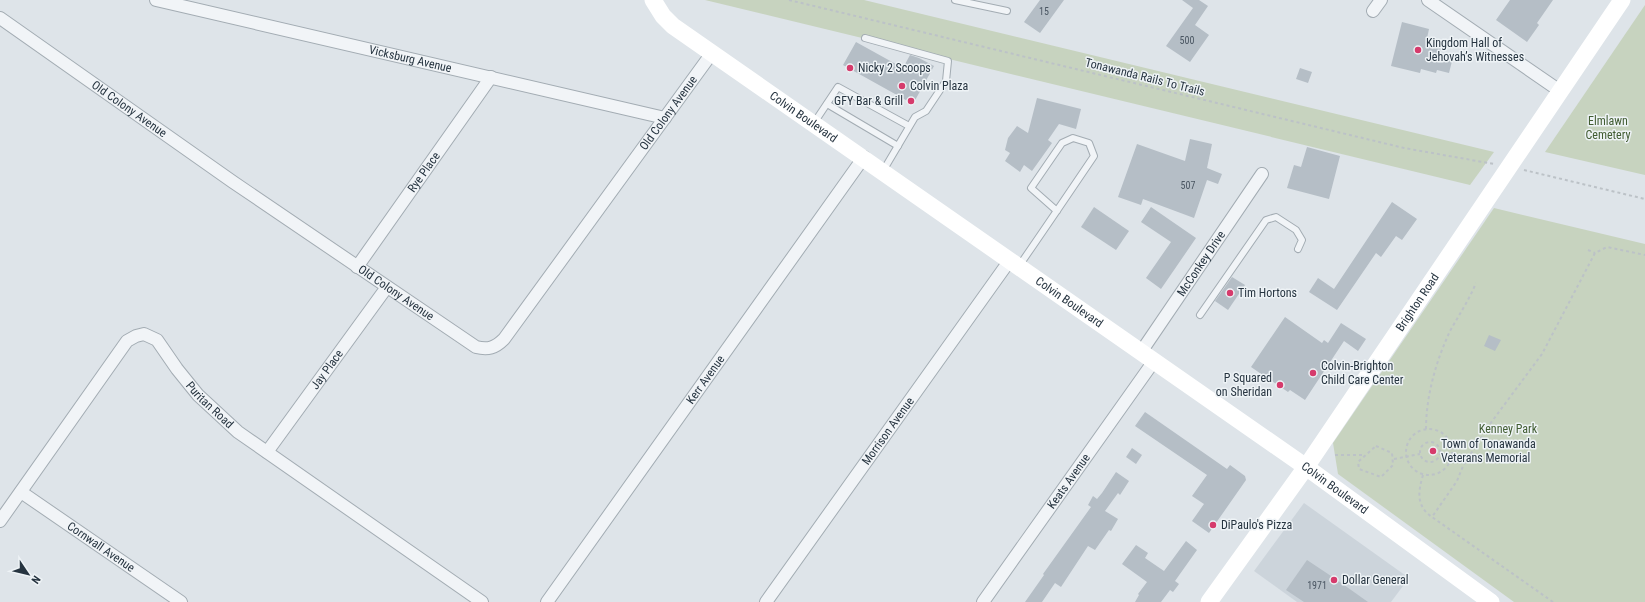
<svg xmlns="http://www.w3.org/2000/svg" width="1645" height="602" font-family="'Roboto Condensed',sans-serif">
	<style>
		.built { fill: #ccd4db }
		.green { fill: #c7d3bf }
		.building { fill: #b5bec6 }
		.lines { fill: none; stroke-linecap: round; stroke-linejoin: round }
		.lane-casing { stroke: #a3acb3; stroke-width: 8 }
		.street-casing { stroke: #a3acb3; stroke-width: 14 }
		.path { stroke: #bcc2c7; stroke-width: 2; stroke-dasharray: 3 3; stroke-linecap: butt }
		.lane { stroke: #f1f4f7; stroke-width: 6 }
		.street { stroke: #f1f4f7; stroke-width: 12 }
		.secondary { stroke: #fff; stroke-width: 17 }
		.poi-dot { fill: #d63b6c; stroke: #eef3f6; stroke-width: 1.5 }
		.labels { text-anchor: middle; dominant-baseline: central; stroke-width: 3; stroke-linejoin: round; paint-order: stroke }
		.number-label { font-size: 10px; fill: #4a5662 }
		.poi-label { font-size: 12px; fill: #263440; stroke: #eef3f6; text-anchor: start }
		.street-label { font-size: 12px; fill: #263440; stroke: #eef3f6 }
		.park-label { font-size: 12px; fill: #425d33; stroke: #eef3f6 }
	</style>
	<rect width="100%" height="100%" fill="#dee4e9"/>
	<polygon class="built" points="1304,503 1409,578 1391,602 1297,602 1254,571"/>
	<g class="green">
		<polygon points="705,0 864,0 1494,152 1470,185"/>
		<polygon points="1645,5 1645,175 1545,152"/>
		<polygon points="1494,208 1645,244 1645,602 1514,602 1338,474 1333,443"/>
	</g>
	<g class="building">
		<polygon points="1040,0 1064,0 1040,33 1024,22"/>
		<polygon points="1182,0 1199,0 1208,6 1195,25 1209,35 1190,62 1166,46 1193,8"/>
		<polygon points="1510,0 1553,0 1537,23 1539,25 1527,42 1496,20"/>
		<polygon points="1402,22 1429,29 1426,43 1442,47 1440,54 1453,57 1449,73 1437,70 1436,73 1421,69 1420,73 1391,66"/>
		<polygon points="856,42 903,68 910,55 919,58 934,66 913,104 843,65"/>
		<polygon points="1300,68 1312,72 1308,83 1296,79"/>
		<polygon points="1037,98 1081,109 1076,129 1059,124 1048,140 1052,143 1032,171 1024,165 1020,172 1005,161 1010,153 1005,150 1008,138 1017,126 1028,133"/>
		<polygon points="1190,139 1212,144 1207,168 1222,174 1218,184 1207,180 1194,218 1143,199 1141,205 1118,197 1137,144 1185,161"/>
		<polygon points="1307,147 1340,156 1329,199 1287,188 1294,165 1301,167"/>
		<polygon points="1392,202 1417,219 1402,240 1396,236 1381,257 1376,253 1337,310 1309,292 1318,278 1334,289"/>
		<polygon points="1094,207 1129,231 1116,250 1081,227"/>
		<polygon points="1151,207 1196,238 1161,289 1146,278 1171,242 1141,222"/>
		<polygon points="1232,277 1245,285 1228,310 1215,301"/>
		<polygon points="1285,317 1322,343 1324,340 1328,343 1341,323 1366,339 1358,351 1344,341 1305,400 1290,390 1288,392 1251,367"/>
		<polygon points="1489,335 1501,340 1495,351 1484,346"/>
		<polygon points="1145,412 1227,469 1230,465 1245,476 1246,480 1209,533 1192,521 1204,504 1192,496 1207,475 1135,426"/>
		<polygon points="1132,448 1142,455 1136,464 1126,457"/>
		<polygon points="1116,472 1129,481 1120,495 1118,493 1105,511 1118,519 1111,531 1109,530 1095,550 1088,546 1061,587 1055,583 1042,602 1025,602 1044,575 1043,574 1091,507 1088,505 1093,496 1097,499 1102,493"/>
		<polygon points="1186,541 1197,550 1175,581 1179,584 1173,592 1170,590 1161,602 1135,602 1139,595 1138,594 1147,582 1122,564 1136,545 1148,553 1145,558 1164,571"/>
		<polygon points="1307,560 1337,580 1368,602 1304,602 1286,590"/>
	</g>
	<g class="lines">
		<g class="lane-casing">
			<g id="lane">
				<polyline points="955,0 1007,11"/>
				<polyline points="865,38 948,61 946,81 926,111 915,117 883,171"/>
				<polyline points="827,104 898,146"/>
				<polyline points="814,123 838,87 909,126"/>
				<path d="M1019 266C1044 230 1069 193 1094 156L1089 143 1073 138 1062 143 1031 188 1057 211"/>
				<polyline points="1200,315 1266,220 1276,217 1296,230 1302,240 1298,249"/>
			</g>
		</g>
		<g class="street-casing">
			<g id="street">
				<path id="s1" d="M156 0 665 118"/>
				<polyline points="1428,0 1560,91"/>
				<polyline points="1373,11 1381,0"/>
				<path id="s2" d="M0 18 233 182 476 347C488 350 495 348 504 339L712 53"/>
				<path id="s3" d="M357 267 491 77"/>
				<path id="s4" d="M1141 352 1262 174"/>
				<path id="s5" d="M267 452 387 287"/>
				<path id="s6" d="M21 492 181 602"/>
				<path id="s7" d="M0 521 127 341 136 336 144 334 157 340 177 369 198 395 238 432 482 602"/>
				<path id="s8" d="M547 602 864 157"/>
				<path id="s9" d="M766 602 1010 260"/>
				<path id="s10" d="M983 602 1154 361"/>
			</g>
		</g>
		<g class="path">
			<polyline points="789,0 1404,148 1494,164"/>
			<polyline points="1524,170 1645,199"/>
			<polyline points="1588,250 1595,253"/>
			<circle cx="1429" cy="452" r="23"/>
			<path d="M1426 429C1426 396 1436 361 1450 331 1459 315 1469 300 1476 283"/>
			<circle cx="1430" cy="452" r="10"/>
			<polygon points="1376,446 1392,453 1393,465 1381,477 1359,469 1358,462"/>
			<polyline points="1335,455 1364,455"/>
			<polyline points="1394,459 1420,454"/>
			<path d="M1423 475C1418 492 1416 506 1432 517"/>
			<polyline points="1553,602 1432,517 1457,481 1463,466 1490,424 1542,354 1595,253 1607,247 1645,255"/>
		</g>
		<use href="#lane" class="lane"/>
		<use href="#street" class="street"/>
		<g class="secondary">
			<path id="s11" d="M653 0 663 16 673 26 1306 467 1491 602"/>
			<path id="s12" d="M1209 602 1306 467 1622 0"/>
		</g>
	</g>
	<g class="poi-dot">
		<circle cx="1418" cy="50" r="4"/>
		<circle cx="850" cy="68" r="4"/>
		<circle cx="902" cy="86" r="4"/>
		<circle cx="911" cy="101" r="4"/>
		<circle cx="1230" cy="293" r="4"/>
		<circle cx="1313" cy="373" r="4"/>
		<circle cx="1280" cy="385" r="4"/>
		<circle cx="1433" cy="451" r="4"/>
		<circle cx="1213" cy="525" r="4"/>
		<circle cx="1334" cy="580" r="4"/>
	</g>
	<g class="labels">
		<g class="number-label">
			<text x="1044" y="11">15</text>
			<text x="1187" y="40">500</text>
			<text x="1188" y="185">507</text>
			<text x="1317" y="585">1971</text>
		</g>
		<g class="poi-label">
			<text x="1426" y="43">Kingdom Hall of<tspan x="1426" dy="14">Jehovah’s Witnesses</tspan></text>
			<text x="858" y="68">Nicky 2 Scoops</text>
			<text x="910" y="86">Colvin Plaza</text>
			<text x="903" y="101" text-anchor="end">GFY Bar &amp; Grill</text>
			<text x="1238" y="293">Tim Hortons</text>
			<text x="1321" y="366">Colvin-Brighton<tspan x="1321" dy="14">Child Care Center</tspan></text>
			<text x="1272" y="378" text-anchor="end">P Squared<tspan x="1272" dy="14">on Sheridan</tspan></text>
			<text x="1441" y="444">Town of Tonawanda<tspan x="1441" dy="14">Veterans Memorial</tspan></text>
			<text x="1221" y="525">DiPaulo's Pizza</text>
			<text x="1342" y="580">Dollar General</text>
		</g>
		<g class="street-label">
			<text stroke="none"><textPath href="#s1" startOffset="261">Vicksburg Avenue</textPath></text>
			<text transform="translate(1145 77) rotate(14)">Tonawanda Rails To Trails</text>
			<text stroke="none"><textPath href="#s2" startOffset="158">Old Colony Avenue</textPath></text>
			<text stroke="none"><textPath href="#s2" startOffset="889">Old Colony Avenue</textPath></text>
			<text stroke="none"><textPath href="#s11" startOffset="192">Colvin Boulevard</textPath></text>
			<text stroke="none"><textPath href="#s3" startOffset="116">Rye Place</textPath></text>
			<text stroke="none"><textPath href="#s4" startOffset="107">McConkey Drive</textPath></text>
			<text stroke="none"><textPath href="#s2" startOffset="482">Old Colony Avenue</textPath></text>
			<text stroke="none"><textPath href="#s11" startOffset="516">Colvin Boulevard</textPath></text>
			<text stroke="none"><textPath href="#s12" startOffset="365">Brighton Road</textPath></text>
			<text stroke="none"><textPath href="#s5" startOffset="102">Jay Place</textPath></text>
			<text stroke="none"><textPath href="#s8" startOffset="273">Kerr Avenue</textPath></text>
			<text stroke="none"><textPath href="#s7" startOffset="337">Puritan Road</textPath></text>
			<text stroke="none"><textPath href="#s9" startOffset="210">Morrison Avenue</textPath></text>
			<text stroke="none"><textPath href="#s10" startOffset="148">Keats Avenue</textPath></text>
			<text stroke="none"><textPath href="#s11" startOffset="840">Colvin Boulevard</textPath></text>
			<text stroke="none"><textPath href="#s6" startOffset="97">Cornwall Avenue</textPath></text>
		</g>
		<g class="park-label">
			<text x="1608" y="121">Elmlawn<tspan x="1608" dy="14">Cemetery</tspan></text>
			<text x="1508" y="429">Kenney Park</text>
		</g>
	</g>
	<g transform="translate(28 574) rotate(125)" stroke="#eef3f6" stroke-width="3" paint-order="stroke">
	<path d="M0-3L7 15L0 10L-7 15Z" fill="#263440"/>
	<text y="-6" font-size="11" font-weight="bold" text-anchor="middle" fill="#263440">N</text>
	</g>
</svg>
